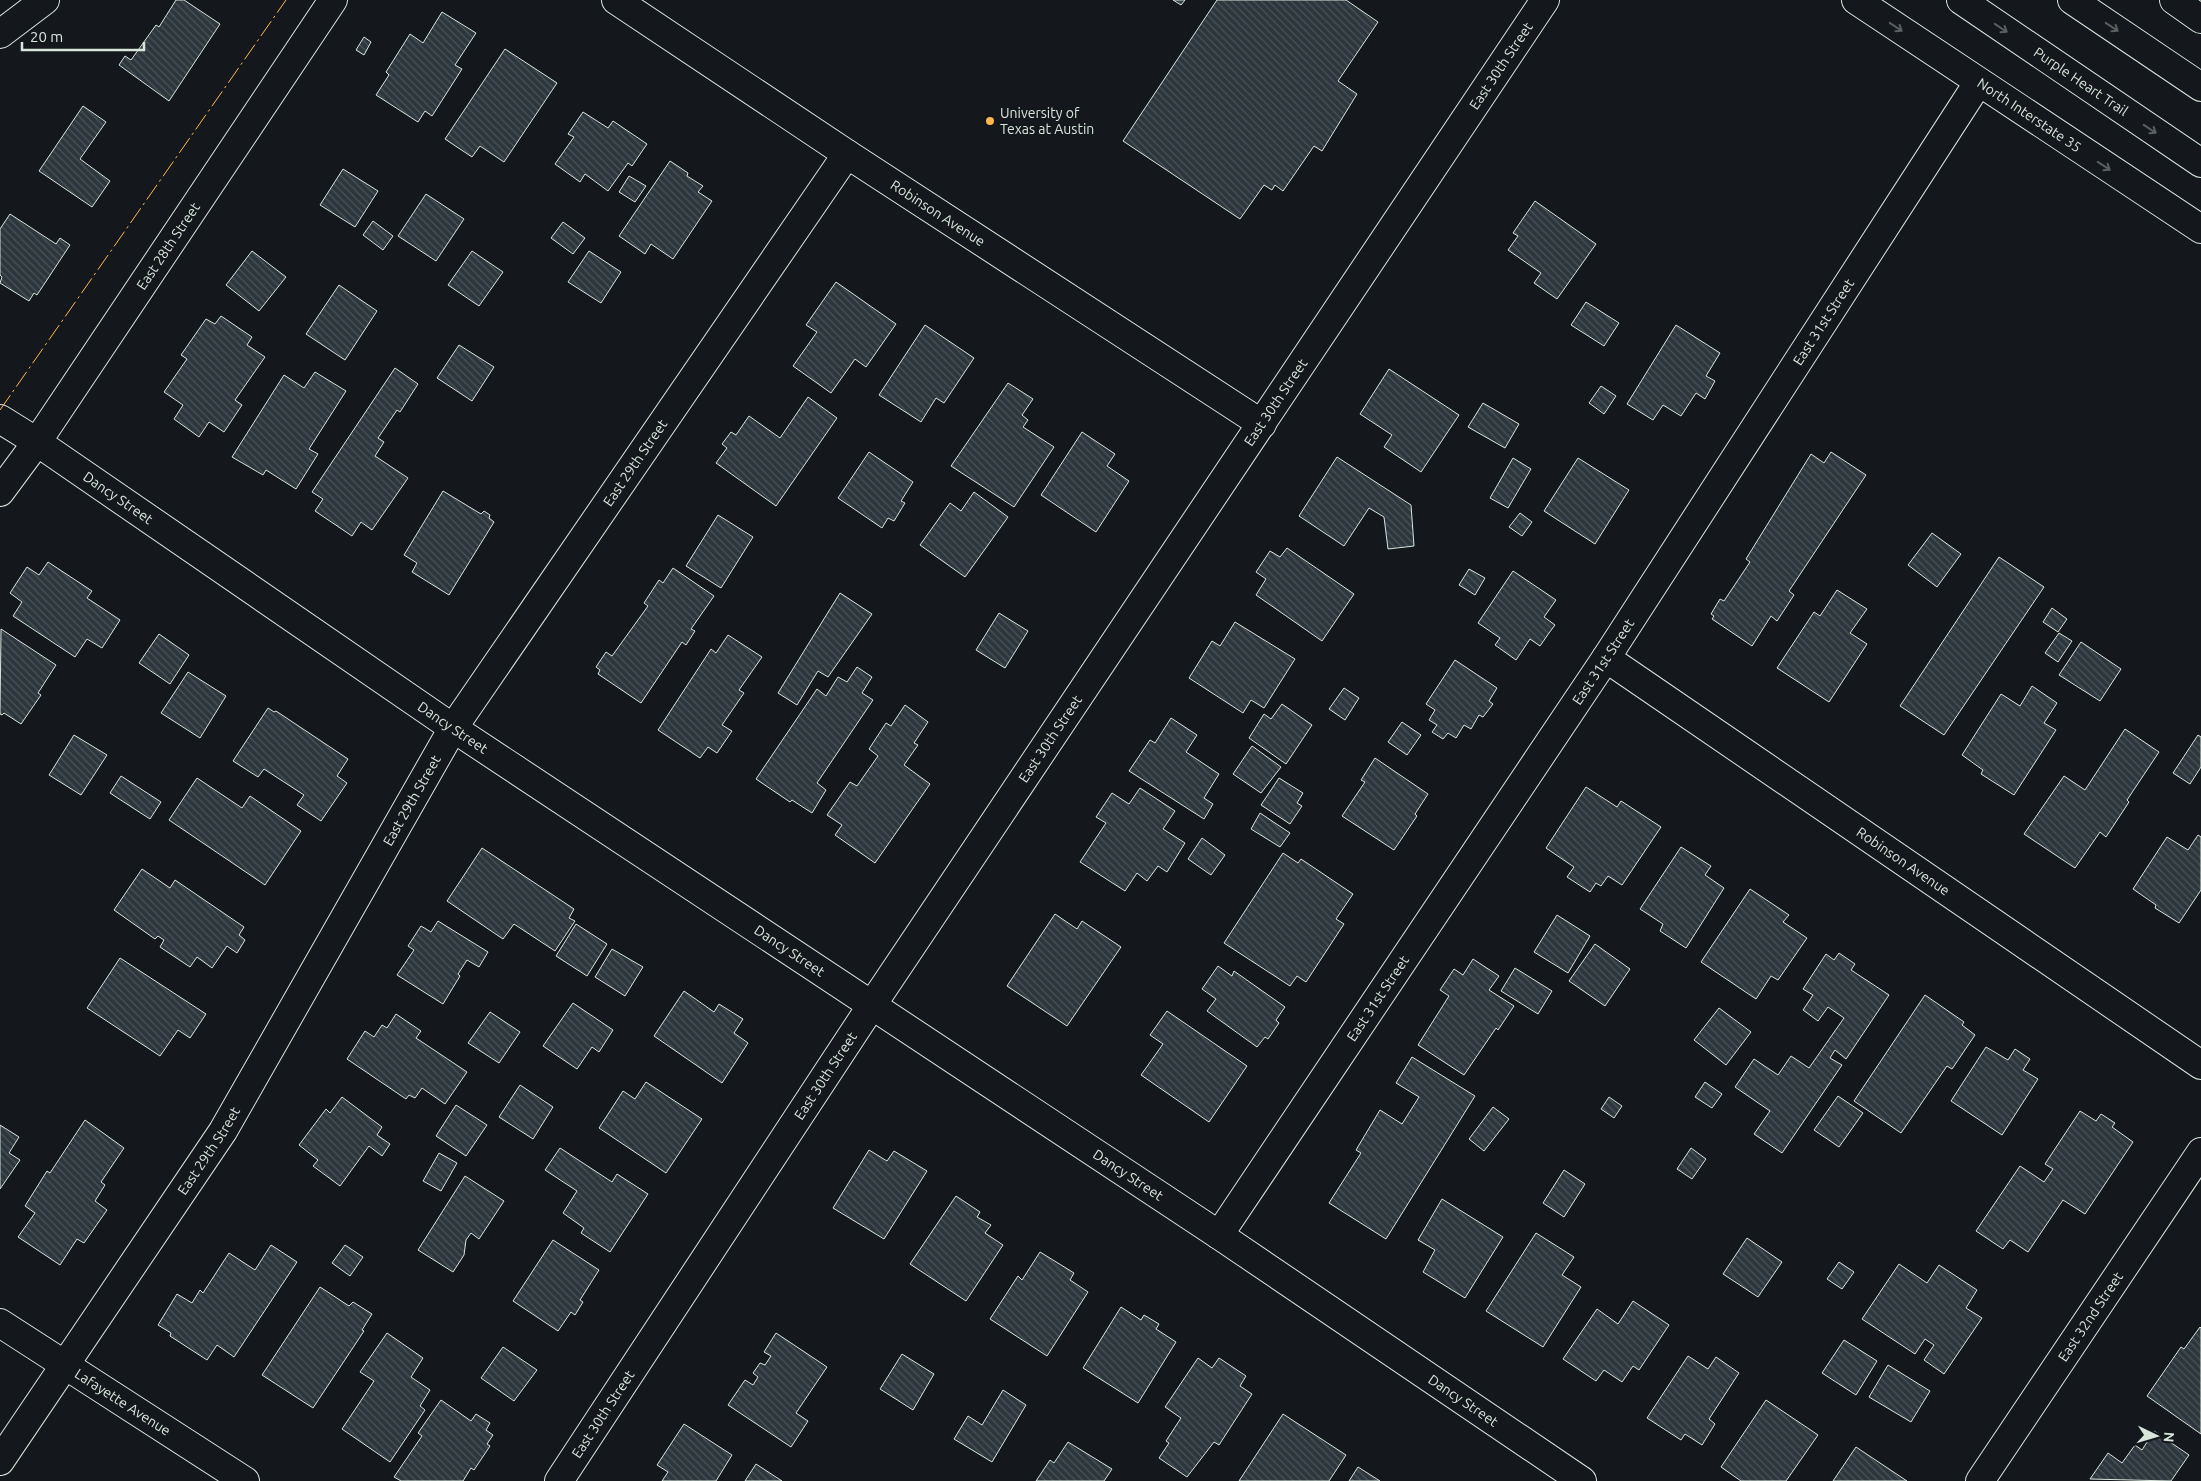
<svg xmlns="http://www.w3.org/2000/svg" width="2201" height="1481" font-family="Ubuntu,sans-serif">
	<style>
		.building { fill: url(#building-back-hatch); stroke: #d8e6dc }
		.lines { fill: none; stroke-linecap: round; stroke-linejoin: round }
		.street-casing { stroke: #d8e6dc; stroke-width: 30 }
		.secondary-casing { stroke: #d8e6dc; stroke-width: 30 }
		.highway-casing { stroke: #d8e6dc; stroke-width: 30 }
		.street { stroke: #14181c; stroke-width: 28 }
		.secondary { stroke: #14181c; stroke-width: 28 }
		.highway { stroke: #14181c; stroke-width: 28 }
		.power { stroke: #ffb74d; stroke-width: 1; stroke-dasharray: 18 4 2.5 4; stroke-linecap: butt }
		.oneway { stroke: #59605f }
		.poi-dot { fill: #ffb74d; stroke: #14181c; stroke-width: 2 }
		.labels { text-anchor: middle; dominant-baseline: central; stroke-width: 4; stroke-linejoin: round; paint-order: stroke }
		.street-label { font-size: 14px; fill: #d8e6dc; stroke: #14181c }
		.poi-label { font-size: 14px; fill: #d8e6dc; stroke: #14181c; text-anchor: start }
	</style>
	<defs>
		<pattern id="building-back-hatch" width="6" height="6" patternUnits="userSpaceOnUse" patternTransform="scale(1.25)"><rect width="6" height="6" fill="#2c363c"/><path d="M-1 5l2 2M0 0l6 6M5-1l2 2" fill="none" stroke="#4a5358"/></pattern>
	</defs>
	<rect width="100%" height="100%" fill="#14181c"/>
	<g class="building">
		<polygon points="176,0 184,0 220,24 169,101 119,65 125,56 131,60 156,25 159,27"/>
		<polygon points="1173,0 1185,0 1181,5"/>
		<polygon points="1217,0 1346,0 1378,22 1338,81 1357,94 1322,151 1314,146 1283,191 1275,185 1272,190 1264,185 1240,219 1123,141"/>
		<polygon points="442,12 476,33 455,65 462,69 432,116 425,111 418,122 376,95 389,75 386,72 410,34 423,43"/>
		<polygon points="364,37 371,42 364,55 356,50"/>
		<polygon points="505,49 557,83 504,162 480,146 472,157 445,139"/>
		<polygon points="83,106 106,122 80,159 110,181 92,207 39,171"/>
		<polygon points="583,112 608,128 613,121 647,144 632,166 628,163 608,191 585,174 580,182 555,164 574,137 568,134"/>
		<polygon points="670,161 688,173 687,176 703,186 698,192 712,201 673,259 651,244 645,254 619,236"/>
		<polygon points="343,169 378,191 355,227 320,205"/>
		<polygon points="629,176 646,186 635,202 619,192"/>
		<polygon points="426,194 464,219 436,261 398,236"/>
		<polygon points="1535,201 1596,244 1557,299 1534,283 1541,273 1508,250 1518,236 1513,233"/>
		<polygon points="10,214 56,244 60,238 70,245 37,295 34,293 29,301 0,283 2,277 0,275 0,229"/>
		<polygon points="373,221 393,236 383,250 363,235"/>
		<polygon points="563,222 585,238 573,254 551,238"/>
		<polygon points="252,251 286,277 259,311 226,285"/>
		<polygon points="472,251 503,272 479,306 448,285"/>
		<polygon points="589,251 621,272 601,303 568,282"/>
		<polygon points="836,282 896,324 866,367 855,359 831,393 793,366 817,332 806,325"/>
		<polygon points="339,285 377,311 345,360 306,334"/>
		<polygon points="1586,302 1619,323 1604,346 1571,325"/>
		<polygon points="221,316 252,337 247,345 265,357 235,400 242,405 224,432 209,422 199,437 174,419 183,405 164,392 187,359 181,355 206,319 215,324"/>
		<polygon points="925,325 974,358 944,403 936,398 921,422 879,395"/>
		<polygon points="1676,325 1720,353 1706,376 1715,381 1705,399 1696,393 1681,416 1663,405 1653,420 1627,404"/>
		<polygon points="459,345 494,367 472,401 437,378"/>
		<polygon points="395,368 418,384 400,412 397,410 378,438 384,442 375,456 408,478 372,530 361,522 352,536 315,511 323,499 312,492"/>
		<polygon points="1389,369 1459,415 1421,472 1384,447 1392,435 1360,414"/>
		<polygon points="315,372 346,391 309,449 318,454 296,489 266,470 263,475 232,457 284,375 304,388"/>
		<polygon points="1008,383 1033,399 1022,415 1028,420 1023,427 1054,447 1014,507 951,466"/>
		<polygon points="1601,386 1616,396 1604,414 1589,403"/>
		<polygon points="808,397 837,418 776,506 716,463 727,448 722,444 731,432 736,435 749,416 780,438"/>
		<polygon points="1483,403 1519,424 1505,448 1468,427"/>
		<polygon points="1082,432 1115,454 1107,466 1129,481 1096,532 1041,495"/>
		<polygon points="869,452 913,482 901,501 905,503 894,521 888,518 882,528 838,498"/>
		<polygon points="1831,452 1866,475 1789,591 1794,595 1777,621 1771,616 1752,646 1712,619 1714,616 1711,614 1720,599 1724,601 1750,562 1746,559 1811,454 1824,463"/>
		<polygon points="1337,457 1411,505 1414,546 1388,549 1384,517 1369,508 1344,546 1299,516"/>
		<polygon points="1513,458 1531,469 1508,508 1490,498"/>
		<polygon points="1578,458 1629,490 1595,544 1544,511"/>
		<polygon points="443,491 481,514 484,511 490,515 489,518 494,522 449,595 412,572 417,563 404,555"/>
		<polygon points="974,492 1008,517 965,577 920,545 950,503 961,511"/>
		<polygon points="1520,513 1532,522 1522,536 1509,527"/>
		<polygon points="718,515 753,537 721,588 686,566"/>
		<polygon points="1932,533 1961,554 1937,587 1908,565"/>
		<polygon points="1287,548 1354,594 1322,641 1256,595 1266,579 1256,572 1270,551 1280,557"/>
		<polygon points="1999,557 2044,587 1944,735 1900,706"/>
		<polygon points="48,562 92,591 87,598 120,620 102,648 87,639 75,657 13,616 22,602 10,593 27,567 39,575"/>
		<polygon points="673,568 714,596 691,629 695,631 686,645 682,642 641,703 598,674 600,670 596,667 606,652 612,656 648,606 644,603 659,580 663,583"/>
		<polygon points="1469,569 1485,578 1475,595 1459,585"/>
		<polygon points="1513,571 1556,600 1544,617 1555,625 1549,633 1540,646 1530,639 1516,660 1495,645 1500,638 1478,623"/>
		<polygon points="1837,590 1867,609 1850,633 1867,644 1829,702 1777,668 1814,612 1820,616"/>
		<polygon points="840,593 872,614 828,677 818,671 797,705 778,693"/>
		<polygon points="2052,608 2067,619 2058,632 2043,622"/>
		<polygon points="999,613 1028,631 1005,668 976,650"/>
		<polygon points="1235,622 1295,659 1264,708 1251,700 1243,713 1189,678 1212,641 1220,646"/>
		<polygon points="1,629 56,665 38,693 41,695 21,724 4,713 2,715 0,714"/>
		<polygon points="2059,633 2072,641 2058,662 2045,653"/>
		<polygon points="159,634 189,655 170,684 139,663"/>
		<polygon points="728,635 762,657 739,690 744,693 722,725 732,731 717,753 708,747 700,758 658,730 711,649 716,653"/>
		<polygon points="2081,642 2121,669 2100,701 2059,675"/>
		<polygon points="1455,660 1497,688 1489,701 1493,704 1483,717 1479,715 1471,729 1464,725 1456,738 1448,733 1443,739 1432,732 1437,725 1429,720 1435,710 1426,704"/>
		<polygon points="857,667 872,677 862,693 873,700 817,783 826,790 812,813 792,800 790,802 756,779 817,689 826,696 838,677 847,682"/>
		<polygon points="188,672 226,696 200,738 161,713"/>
		<polygon points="2032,686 2057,703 2044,723 2056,730 2014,795 1981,774 1983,770 1962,755 2001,694 2020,706"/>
		<polygon points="1344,688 1359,698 1345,720 1329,709"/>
		<polygon points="1282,704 1312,725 1286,764 1249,738 1264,714 1271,719"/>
		<polygon points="905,705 928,722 914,743 918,745 904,765 930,784 875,863 835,835 842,825 827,815 850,782 857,786 878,756 869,749 886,723 891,726"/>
		<polygon points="268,708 274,712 276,711 348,759 337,776 347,783 321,821 297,805 304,795 264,769 258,777 233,761"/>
		<polygon points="1171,718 1197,735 1186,752 1219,774 1204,798 1213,804 1204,819 1129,771 1150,740 1155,743"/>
		<polygon points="1402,722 1421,735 1407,755 1388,742"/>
		<polygon points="2125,729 2159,752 2127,800 2129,802 2106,837 2100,832 2075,868 2024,834 2064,776 2085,790"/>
		<polygon points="74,735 107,755 81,795 49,775"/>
		<polygon points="2198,735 2201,737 2201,767 2190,784 2173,773"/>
		<polygon points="1252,746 1281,767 1261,793 1233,774"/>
		<polygon points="1375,758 1428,794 1415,814 1417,816 1394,850 1342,816 1365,782 1361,780"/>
		<polygon points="121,776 161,802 150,819 110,793"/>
		<polygon points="197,778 242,808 250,796 301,831 265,885 169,820"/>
		<polygon points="1279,778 1303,793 1297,803 1302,806 1290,824 1261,805"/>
		<polygon points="1586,787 1617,807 1621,801 1661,827 1622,885 1608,876 1601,886 1596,883 1590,892 1567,877 1574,867 1546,848"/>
		<polygon points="1140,788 1175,811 1163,829 1185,843 1167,872 1158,866 1147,881 1137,873 1125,891 1080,862 1106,823 1096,817 1112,793 1129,804"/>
		<polygon points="1260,813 1290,833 1280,847 1251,829"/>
		<polygon points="2198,835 2201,837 2201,890 2179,923 2155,908 2156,905 2133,889 2167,837 2188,850"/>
		<polygon points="1202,838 1225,855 1211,875 1188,859"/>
		<polygon points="1681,847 1711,866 1705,875 1724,888 1686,948 1660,931 1663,924 1640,909"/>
		<polygon points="482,848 574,909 569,918 575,921 555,951 514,924 503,939 447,901"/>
		<polygon points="1283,853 1298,863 1301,859 1353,894 1336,919 1344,924 1306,982 1297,976 1290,986 1224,943"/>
		<polygon points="142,869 170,888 175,880 244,927 239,935 245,940 237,953 227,946 212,968 197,957 190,967 160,947 164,940 158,936 155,939 114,910"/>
		<polygon points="1750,889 1789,915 1783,922 1807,938 1778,980 1771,976 1756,999 1701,962"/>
		<polygon points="1055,914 1077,929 1082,921 1121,947 1067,1026 1007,986"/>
		<polygon points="1557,915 1590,936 1568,973 1534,952"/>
		<polygon points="438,921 488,952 479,967 467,960 458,974 460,976 443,1004 397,975 414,950 408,946 421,926 431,932"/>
		<polygon points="576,924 607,944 587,976 556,956"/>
		<polygon points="1595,944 1630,969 1605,1006 1569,981"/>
		<polygon points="612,949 643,967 625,996 595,977"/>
		<polygon points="1839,953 1855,964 1851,970 1889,995 1846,1059 1835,1050 1830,1058 1842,1065 1782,1153 1754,1134 1770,1111 1735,1087 1754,1059 1778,1075 1791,1056 1809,1068 1844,1018 1828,1007 1818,1021 1803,1010 1813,995 1803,989 1826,954 1834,960"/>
		<polygon points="120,958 206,1014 190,1038 178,1030 160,1056 87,1008"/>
		<polygon points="1473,959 1499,976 1489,990 1514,1006 1498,1030 1496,1028 1464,1075 1418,1045 1449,996 1440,990 1454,969 1463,975"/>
		<polygon points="1218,966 1232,976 1234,971 1285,1007 1276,1020 1279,1023 1268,1039 1265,1037 1257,1047 1207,1011 1216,999 1202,989"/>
		<polygon points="1515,968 1552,991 1538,1014 1501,991"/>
		<polygon points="684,991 714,1012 719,1004 743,1019 734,1033 748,1043 722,1083 654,1036"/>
		<polygon points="1925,995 1964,1022 1962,1025 1975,1035 1952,1069 1947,1066 1901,1133 1854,1101"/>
		<polygon points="573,1003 613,1030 599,1052 592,1047 577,1069 543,1046"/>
		<polygon points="1719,1008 1751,1032 1726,1065 1694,1040"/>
		<polygon points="1167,1011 1247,1066 1209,1122 1141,1075 1163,1044 1150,1035"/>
		<polygon points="490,1012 520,1032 499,1063 468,1043"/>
		<polygon points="396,1014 421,1031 416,1038 467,1072 445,1104 422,1088 415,1098 409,1095 406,1099 347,1059 365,1031 374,1037 382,1025 387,1028"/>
		<polygon points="1986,1047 2008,1060 2015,1049 2030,1059 2023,1070 2038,1079 2002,1135 1951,1101"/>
		<polygon points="1412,1057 1475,1096 1386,1239 1329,1203 1361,1153 1356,1150 1380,1110 1402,1124 1419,1097 1396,1083"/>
		<polygon points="646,1082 702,1119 666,1173 599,1128 623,1091 635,1099"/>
		<polygon points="1705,1082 1722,1094 1712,1108 1695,1097"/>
		<polygon points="520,1085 553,1107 533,1139 499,1117"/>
		<polygon points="1838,1096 1863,1113 1839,1147 1814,1130"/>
		<polygon points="342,1097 382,1127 377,1135 390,1144 382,1156 369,1146 340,1186 313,1166 318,1160 299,1145 326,1109 330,1113"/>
		<polygon points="1609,1097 1622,1106 1614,1118 1601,1109"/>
		<polygon points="456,1105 487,1125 466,1156 436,1136"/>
		<polygon points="1493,1107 1509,1119 1484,1151 1469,1139"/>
		<polygon points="2080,1111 2096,1121 2101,1114 2115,1123 2112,1127 2133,1142 2085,1214 2063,1200 2028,1252 2010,1240 2003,1249 1976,1231 2020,1166 2044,1182 2053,1169 2045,1164"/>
		<polygon points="85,1120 124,1148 101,1182 105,1185 95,1201 107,1210 84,1243 77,1239 60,1265 18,1237 35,1213 25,1206 47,1171 50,1173"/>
		<polygon points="0,1125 19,1137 9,1153 20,1160 0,1189"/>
		<polygon points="560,1148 612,1182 617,1174 648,1194 610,1252 581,1233 584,1228 563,1213 577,1191 545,1170"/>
		<polygon points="1691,1148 1706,1159 1692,1179 1677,1169"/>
		<polygon points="869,1150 887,1161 894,1151 927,1171 884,1239 833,1208"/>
		<polygon points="439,1153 457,1163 441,1191 423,1181"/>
		<polygon points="1564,1170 1585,1184 1564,1217 1543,1203"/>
		<polygon points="465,1176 504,1201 479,1239 471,1233 466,1240 464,1255 453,1272 418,1250"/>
		<polygon points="956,1196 980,1212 977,1217 991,1225 985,1233 1003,1245 966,1301 910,1264"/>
		<polygon points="1442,1199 1503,1237 1465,1298 1423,1272 1435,1250 1418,1240"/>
		<polygon points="1536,1233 1574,1257 1562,1275 1581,1287 1543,1347 1486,1311"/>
		<polygon points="1747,1238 1782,1262 1758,1297 1723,1274"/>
		<polygon points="553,1240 599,1270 580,1300 583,1302 575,1315 571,1312 558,1331 513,1301"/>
		<polygon points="271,1245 297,1262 234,1357 217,1345 207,1360 170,1336 171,1333 158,1325 177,1294 192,1303 200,1290 203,1293 229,1253 255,1270"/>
		<polygon points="345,1245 363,1257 350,1276 332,1263"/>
		<polygon points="1040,1252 1074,1273 1070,1280 1088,1292 1047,1356 990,1319 1018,1276 1022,1280"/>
		<polygon points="1839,1262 1854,1272 1842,1289 1827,1279"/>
		<polygon points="1899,1264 1927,1283 1939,1265 1977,1290 1966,1308 1982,1318 1944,1374 1924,1360 1934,1345 1925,1339 1915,1354 1862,1319"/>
		<polygon points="320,1287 349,1306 353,1302 372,1314 362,1330 364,1331 313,1408 262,1375"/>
		<polygon points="1633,1301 1669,1325 1639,1370 1633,1366 1622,1382 1604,1370 1596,1381 1563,1359 1597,1309 1618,1324"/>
		<polygon points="1121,1307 1141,1320 1144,1315 1159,1324 1156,1329 1176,1342 1138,1403 1083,1368"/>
		<polygon points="2200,1327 2201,1328 2201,1434 2147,1396 2181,1347 2184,1349"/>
		<polygon points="387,1333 423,1358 411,1377 430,1390 420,1406 425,1410 390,1462 342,1429 374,1381 360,1372"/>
		<polygon points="776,1333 827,1367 796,1413 808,1421 791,1447 728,1405 745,1380 753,1385 758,1377 753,1373 760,1363 765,1365 771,1356 764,1352"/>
		<polygon points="1844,1340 1877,1361 1856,1395 1822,1373"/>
		<polygon points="503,1347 537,1370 514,1401 481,1378"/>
		<polygon points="902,1354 934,1374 913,1410 880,1389"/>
		<polygon points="1688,1356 1708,1369 1716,1357 1739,1373 1709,1419 1715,1424 1702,1445 1685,1434 1681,1440 1647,1418"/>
		<polygon points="1198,1358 1212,1368 1219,1358 1246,1376 1240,1386 1252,1394 1219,1445 1214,1442 1187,1477 1159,1458 1169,1443 1166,1441 1181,1418 1165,1407"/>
		<polygon points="1888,1365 1930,1391 1911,1422 1869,1397"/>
		<polygon points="1003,1390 1026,1405 992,1462 954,1439 968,1416 982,1425"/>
		<polygon points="441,1400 471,1421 476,1414 490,1423 486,1430 493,1435 487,1444 490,1446 474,1470 471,1468 463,1481 401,1481 394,1477 422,1436 418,1433"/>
		<polygon points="1766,1400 1818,1435 1786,1481 1741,1481 1721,1467"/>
		<polygon points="1283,1414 1346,1455 1329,1481 1239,1481"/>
		<polygon points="684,1424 732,1455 716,1481 662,1481 668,1472 657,1465"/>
		<polygon points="2154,1431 2189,1455 2171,1481 2090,1479 2108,1453 2122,1463 2135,1445 2142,1450"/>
		<polygon points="1068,1442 1112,1469 1104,1481 1036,1481 1050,1460 1054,1463"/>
		<polygon points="1856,1447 1907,1481 1833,1481"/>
		<polygon points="756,1464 782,1481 745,1481"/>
		<polygon points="1358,1467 1380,1481 1349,1481"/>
	</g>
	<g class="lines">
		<g class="street-casing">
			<g id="street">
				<path id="s1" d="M616 0 847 154 1262 424"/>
				<path id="s2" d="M0 419 37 442 453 728 1219 1235 1582 1481"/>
				<path id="s3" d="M0 492 37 442 333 0"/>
				<path id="s4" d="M1606 658 2201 1065"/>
				<path id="s5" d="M1219 1235 1606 658 1978 83"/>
				<path id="s6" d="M0 1323 245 1481"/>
				<path id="s7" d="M0 1461 223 1131 453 728 847 154"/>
				<path id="s8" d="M559 1481 872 1005 1545 0"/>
				<path id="s9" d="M1980 1481 2201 1152"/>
			</g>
		</g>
		<g class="secondary-casing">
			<g id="secondary">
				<path id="s10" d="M1856 0 2201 229"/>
				<polyline points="0,34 45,0"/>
			</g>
		</g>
		<g class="highway-casing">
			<g id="highway">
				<path id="s11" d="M1961 0 2201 163"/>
				<polyline points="2072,0 2201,87"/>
				<polyline points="2174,0 2201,19"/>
			</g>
		</g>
		<use href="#street" class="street"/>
		<use href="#secondary" class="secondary"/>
		<use href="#highway" class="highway"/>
		<polyline class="power" points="0,410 286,0"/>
	</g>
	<defs><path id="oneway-shaft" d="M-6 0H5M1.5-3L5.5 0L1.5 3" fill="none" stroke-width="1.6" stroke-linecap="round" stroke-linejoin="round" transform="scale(1.25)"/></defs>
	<g class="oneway">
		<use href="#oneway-shaft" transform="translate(1896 27) rotate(34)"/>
		<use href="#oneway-shaft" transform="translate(2112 27) rotate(34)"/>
		<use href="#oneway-shaft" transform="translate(2001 28) rotate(34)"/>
		<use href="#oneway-shaft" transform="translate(2150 129) rotate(34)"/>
		<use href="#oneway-shaft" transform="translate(2104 166) rotate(33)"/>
	</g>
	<circle class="poi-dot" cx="990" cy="121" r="5"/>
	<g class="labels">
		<g class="street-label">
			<text stroke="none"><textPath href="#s8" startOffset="1700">East 30th Street</textPath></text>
			<text stroke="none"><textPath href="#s11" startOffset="145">Purple Heart Trail</textPath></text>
			<text stroke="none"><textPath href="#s10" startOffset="208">North Interstate 35</textPath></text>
			<text stroke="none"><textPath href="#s1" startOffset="386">Robinson Avenue</textPath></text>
			<text stroke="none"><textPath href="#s3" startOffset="298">East 28th Street</textPath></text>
			<text stroke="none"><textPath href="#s5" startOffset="1095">East 31st Street</textPath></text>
			<text stroke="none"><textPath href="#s8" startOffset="1295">East 30th Street</textPath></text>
			<text stroke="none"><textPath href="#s7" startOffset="1184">East 29th Street</textPath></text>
			<text stroke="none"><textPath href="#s2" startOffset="142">Dancy Street</textPath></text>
			<text stroke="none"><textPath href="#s5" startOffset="690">East 31st Street</textPath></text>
			<text stroke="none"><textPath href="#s2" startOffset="548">Dancy Street</textPath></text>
			<text stroke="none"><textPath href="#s8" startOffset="890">East 30th Street</textPath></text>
			<text stroke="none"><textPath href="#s7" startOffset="779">East 29th Street</textPath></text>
			<text stroke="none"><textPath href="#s4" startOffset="360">Robinson Avenue</textPath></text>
			<text stroke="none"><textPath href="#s2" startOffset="952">Dancy Street</textPath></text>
			<text stroke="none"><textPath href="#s5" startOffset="285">East 31st Street</textPath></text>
			<text stroke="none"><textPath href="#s8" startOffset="485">East 30th Street</textPath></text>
			<text stroke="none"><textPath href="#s7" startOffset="374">East 29th Street</textPath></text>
			<text stroke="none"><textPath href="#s2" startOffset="1358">Dancy Street</textPath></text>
			<text stroke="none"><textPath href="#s9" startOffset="198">East 32nd Street</textPath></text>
			<text stroke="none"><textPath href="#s2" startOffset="1762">Dancy Street</textPath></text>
			<text stroke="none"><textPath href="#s6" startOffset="146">Lafayette Avenue</textPath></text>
			<text stroke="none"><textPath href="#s8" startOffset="80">East 30th Street</textPath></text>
		</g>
		<g class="poi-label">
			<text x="1000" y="113">University of<tspan x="1000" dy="16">Texas at Austin</tspan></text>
		</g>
	</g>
	<g transform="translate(2156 1436) rotate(95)" stroke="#14181c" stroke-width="4" paint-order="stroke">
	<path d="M0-4L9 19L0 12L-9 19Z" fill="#d8e6dc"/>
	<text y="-8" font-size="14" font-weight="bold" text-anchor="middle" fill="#d8e6dc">N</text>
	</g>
	<path d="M22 42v8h122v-8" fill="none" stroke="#d8e6dc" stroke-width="2.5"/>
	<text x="30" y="42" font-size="15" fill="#d8e6dc" stroke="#14181c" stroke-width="4" paint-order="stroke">20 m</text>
</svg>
